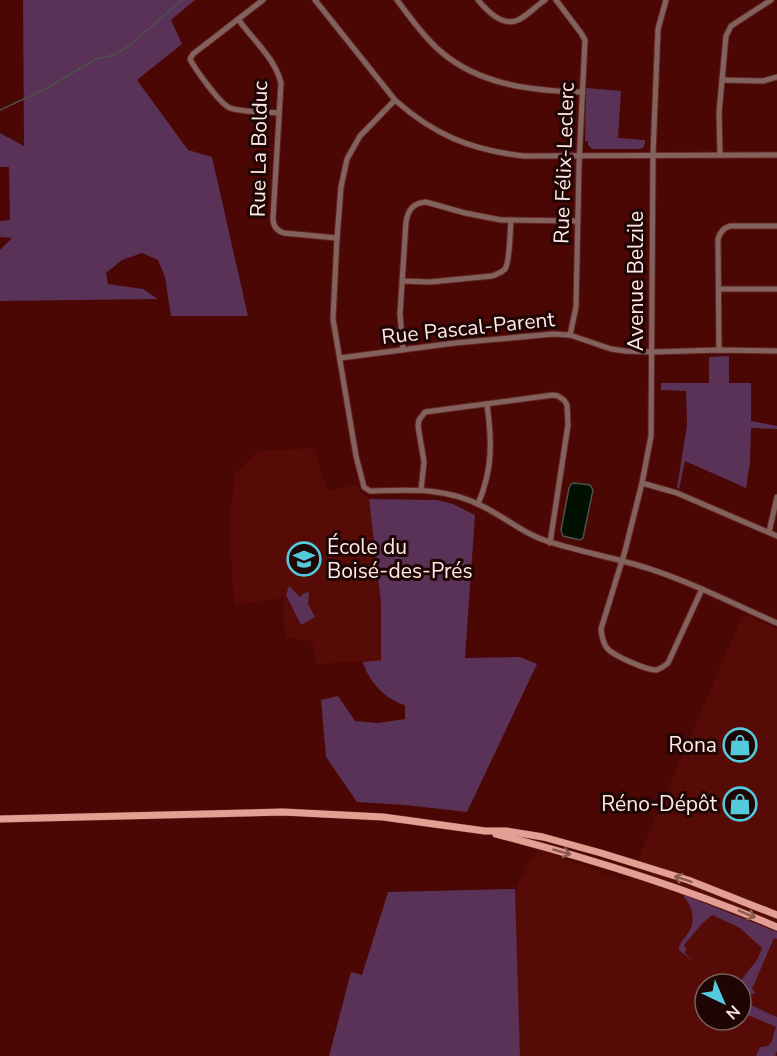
<svg xmlns="http://www.w3.org/2000/svg" width="777" height="1056" font-family="'Nunito Sans',sans-serif">
	<style>
		.built { fill: #570b06; fill-rule: evenodd }
		.green { fill: #5a3157 }
		.water { fill: #001103; stroke: #4c5248; stroke-width: 1.5 }
		.lines { fill: none; stroke-linecap: round; stroke-linejoin: round }
		.stream { stroke: #4c5248; stroke-width: 1.5 }
		.minor-casing { stroke: #632724; stroke-width: 7 }
		.major-casing { stroke: #632724; stroke-width: 8 }
		.minor { stroke: #83625d; stroke-width: 5 }
		.major { stroke: #e39f93; stroke-width: 7 }
		.oneway { stroke: #8b5a52 }
		.labels { text-anchor: middle; dominant-baseline: central; stroke-width: 6; stroke-linejoin: round; paint-order: stroke }
		.street-label { font-size: 21px; fill: #fdebe8; stroke: #1f0503 }
		.poi-label { font-size: 21px; fill: #fdebe8; stroke: #1f0503; text-anchor: end }
	</style>
	<rect width="100%" height="100%" fill="#4a0704"/>
	<g class="built">
		<polygon points="314,448 327,490 358,485 359,491 369,499 381,603 381,660 317,664 312,641 285,638 283,598 234,605 229,521 235,473 258,451"/>
		<path d="M743 614 777 629V1056H520L515 889 538 849 628 882ZM705 984H741V1020H705Z"/>
	</g>
	<g class="green">
		<polygon points="23,0 195,0 171,20 182,44 137,80 188,150 212,157 248,316 171,316 165,277 158,260 142,253 122,260 106,273 108,284 143,289 158,299 0,301 0,250 12,238 0,237 0,221 10,220 9,167 0,167 0,133 24,146"/>
		<path d="M586 88 621 91 618 138 645 140C645 145 645 147 640 149H592L588 145V141H585Z"/>
		<polygon points="729,356 729,383 751,383 751,421 777,426 777,429 751,428 750,463 746,488 685,461 679,489 677,488 687,425 686,391 661,390 661,383 709,383 709,357"/>
		<path d="M369 499 437 500 453 504 475 515 465 658 520 657 537 664 467 812 405 805 357 802 326 757 321 700 338 696 355 721 378 723 405 719V705C386 700 368 681 363 662L381 660V603Z"/>
		<polygon points="289,586 300,597 304,593 309,592 308,604 315,617 301,625 286,595"/>
		<polygon points="515,889 520,1056 329,1056 351,972 362,975 388,892"/>
		<path d="M684 895 777 932V939L774 938 752 989 756 993 752 994 741 989V984H738L757 960 762 948 740 928 712 915 701 925 684 945 686 949 685 953 694 962 679 950C679 942 684 940 688 933 696 922 693 907 684 897Z"/>
		<path d="M744 1002 777 1017V1051L775 1056H756L760 1047C775 1047 771 1038 776 1027L741 1012V1005Z"/>
	</g>
	<polygon class="water" points="574,483 590,485 593,490 583,538 580,540 563,536 561,530 569,488 571,484"/>
	<g class="lines">
		<polyline class="stream" points="0,110 45,89 96,59 114,55 130,45 182,0"/>
		<g class="minor-casing">
			<g id="minor">
				<path d="M263 0 193 54 190 59C195 69 220 104 230 108 240 112 266 112 278 113"/>
				<path d="M315 0 395 100C434 135 471 150 524 156L777 155"/>
				<path d="M397 0C410 17 423 36 439 50 478 85 532 91 583 92"/>
				<path d="M478 0C487 11 503 27 518 20 527 16 536 6 545 0"/>
				<polyline points="556,0 581,33 585,40 579,164 576,307 570,335"/>
				<path d="M666 0 658 29 653 155 651 436 642 483 625 551 601 629C602 636 602 642 607 648 612 655 646 670 656 670 661 669 664 666 668 663L702 589"/>
				<path d="M238 19C253 40 275 58 281 83L273 218C273 226 277 231 284 233L337 238"/>
				<polyline points="722,80 763,81 777,77"/>
				<path d="M395 100 360 136 347 159 341 187 337 238 333 319 356 456 364 487 370 491C409 490 446 487 482 506 505 517 525 535 550 542 582 552 615 558 647 568 691 582 734 604 777 623"/>
				<polyline points="720,154 719,113 726,36 731,26 771,0"/>
				<path d="M402 281 430 282 492 276C497 274 501 273 505 269 510 262 510 231 511 220"/>
				<polyline points="719,289 777,289"/>
				<path d="M403 350 400 314 406 222C408 210 413 203 426 202L465 213 501 220 578 221"/>
				<path d="M719 350 718 239C720 232 723 228 730 226H777"/>
				<polyline points="340,358 455,343 553,334 570,335 611,349 625,351 652,352 719,350 777,351"/>
				<polyline points="642,483 677,493 777,536"/>
				<polyline points="421,490 424,462 418,426 419,420 425,412 553,395 558,396 564,400 567,405 568,425 550,543"/>
				<path d="M478 504C493 469 492 441 487 404"/>
				<polyline points="769,532 777,497"/>
			</g>
		</g>
		<g class="major-casing">
			<g id="major">
				<polyline points="0,819 283,812 383,817 485,831 506,831 543,837 601,853 688,880 777,915"/>
				<path d="M496 834C592 859 686 888 777 927"/>
			</g>
		</g>
		<use href="#minor" class="minor"/>
		<use href="#major" class="major"/>
	</g>
	<defs><path id="oneway-shaft" d="M-6 0H5M1.5-3L5.5 0L1.5 3" fill="none" stroke-width="1.6" stroke-linecap="round" stroke-linejoin="round" transform="scale(1.5)"/></defs>
	<g class="oneway">
		<use href="#oneway-shaft" transform="translate(562 852) rotate(16)"/>
		<use href="#oneway-shaft" transform="translate(683 879) rotate(-162)"/>
		<use href="#oneway-shaft" transform="translate(747 914) rotate(22)"/>
	</g>
	<defs>
		<g id="school-ring" transform="scale(1.725)"><circle r="9.5" fill="#1f0503" stroke="#54cadd" stroke-width="1.5"/><path d="M0-5L7-2L0 1L-7-2ZM-4 1L0 2.5L4 1V4Q0 6-4 4Z" fill="#54cadd"/></g>
		<g id="shop-ring" transform="scale(1.725)"><circle r="9.5" fill="#1f0503" stroke="#54cadd" stroke-width="1.5"/><path d="M-5-2.5h2.3a2.7 3.5 0 0 1 5.4 0H5L5.5 6h-11ZM-1.5-2.5h3a1.5 2.3 0 0 0-3 0Z" fill="#54cadd"/></g>
	</defs>
	<g fill-rule="evenodd">
		<use href="#school-ring" x="304" y="559"/>
		<use href="#shop-ring" x="740" y="745"/>
		<use href="#shop-ring" x="740" y="804"/>
	</g>
	<g class="labels">
		<g class="street-label">
			<text transform="translate(259 149) rotate(-89)">Rue La Bolduc</text>
			<text transform="translate(564 163) rotate(-88)">Rue Félix-Leclerc</text>
			<text transform="translate(636 281) rotate(-90)">Avenue Belzile</text>
			<text transform="translate(468 328) rotate(-6)">Rue Pascal-Parent</text>
		</g>
		<g class="poi-label">
			<text x="327" y="547" text-anchor="start">École du<tspan x="327" dy="24">Boisé-des-Prés</tspan></text>
			<text x="717" y="745">Rona</text>
			<text x="717" y="804">Réno-Dépôt</text>
		</g>
	</g>
	<g transform="translate(723 1002) rotate(136)"><circle r="28" fill="#1f0503" stroke="#78615f" stroke-width="1.5"/>
	<path d="M0-4.5L10 22L0 15L-10 22Z" fill="#54cadd"/>
	<text y="-9" font-size="16" font-weight="bold" text-anchor="middle" fill="#fdebe8">N</text>
	</g>
</svg>
